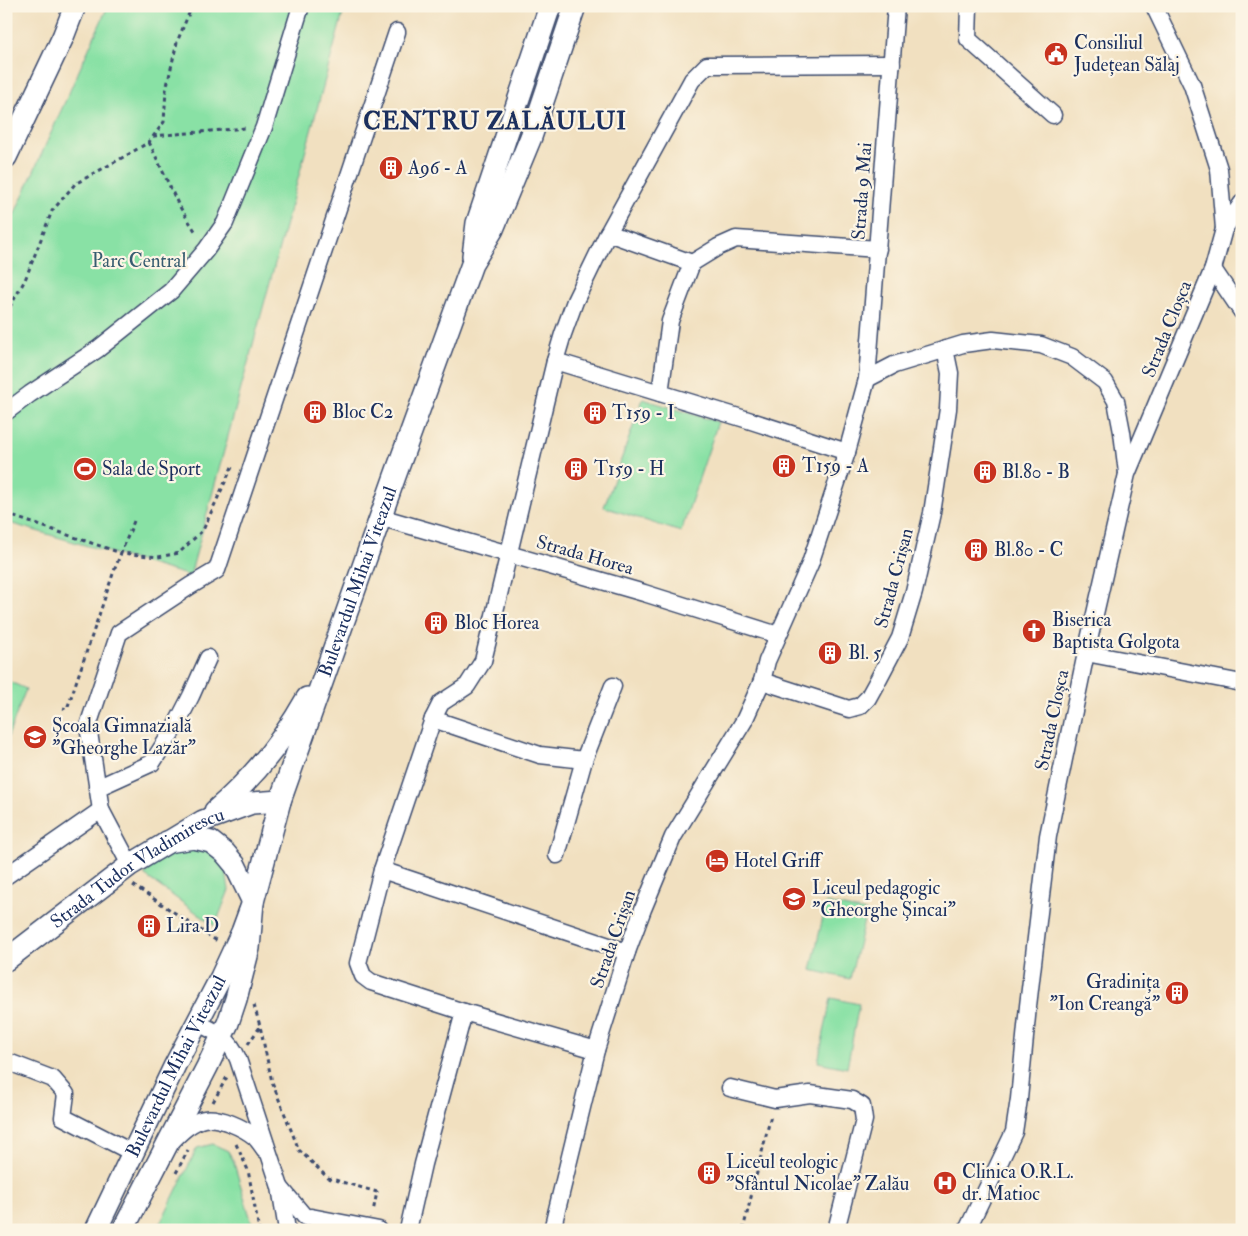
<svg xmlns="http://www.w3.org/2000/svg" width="1248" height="1236" font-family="'IM FELL Double Pica',serif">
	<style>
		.green { fill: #89e1a5; stroke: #528882 }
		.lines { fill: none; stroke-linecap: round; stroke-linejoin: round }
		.minor-casing { stroke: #3b4a6d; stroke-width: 19 }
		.major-casing { stroke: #3b4a6d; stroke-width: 24 }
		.path { stroke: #3b4a6d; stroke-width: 3; stroke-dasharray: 4 4; stroke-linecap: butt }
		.minor { stroke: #fff; stroke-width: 16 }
		.major { stroke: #fff; stroke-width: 21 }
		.labels { text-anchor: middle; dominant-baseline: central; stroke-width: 4.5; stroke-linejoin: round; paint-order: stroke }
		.poi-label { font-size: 19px; fill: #1b2f5e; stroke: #fcf5e5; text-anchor: start }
		.street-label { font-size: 19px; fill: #1b2f5e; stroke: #fcf5e5 }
		.park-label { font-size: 19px; fill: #365c70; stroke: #fcf5e5 }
		.district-label { font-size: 24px; font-weight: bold; letter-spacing: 1px; fill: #1b2f5e; stroke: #fcf5e5 }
	</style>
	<rect width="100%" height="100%" fill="#fcf5e5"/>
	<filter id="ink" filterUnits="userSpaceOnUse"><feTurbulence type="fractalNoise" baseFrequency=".02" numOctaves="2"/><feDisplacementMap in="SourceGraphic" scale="10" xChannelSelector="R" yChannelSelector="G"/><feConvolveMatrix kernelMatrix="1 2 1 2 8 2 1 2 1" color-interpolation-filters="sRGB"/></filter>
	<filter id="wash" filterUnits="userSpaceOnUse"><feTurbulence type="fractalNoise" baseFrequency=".0096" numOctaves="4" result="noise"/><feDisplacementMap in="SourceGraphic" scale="20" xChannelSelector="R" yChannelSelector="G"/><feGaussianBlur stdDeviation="1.12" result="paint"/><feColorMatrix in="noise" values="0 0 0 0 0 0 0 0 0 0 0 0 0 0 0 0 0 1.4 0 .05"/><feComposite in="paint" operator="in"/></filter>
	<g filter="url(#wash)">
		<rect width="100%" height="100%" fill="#f1e0c0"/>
		<g class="green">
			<polygon points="108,6 345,6 190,576 6,522 6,233"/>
			<polygon points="643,399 718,422 681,532 604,507"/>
			<polygon points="6,680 26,689 7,739 6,738"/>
			<polygon points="188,844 212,851 224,859 229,890 215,926 144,875 162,855"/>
			<polygon points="826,903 866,912 850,979 811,970"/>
			<polygon points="831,998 859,1004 847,1068 818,1062"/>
			<polygon points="213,1144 228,1151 233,1160 254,1230 157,1230 197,1148"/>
		</g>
	</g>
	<g filter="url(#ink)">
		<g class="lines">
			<g class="minor-casing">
				<g id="minor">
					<polyline points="969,6 968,39 1053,115"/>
					<polyline points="1154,6 1192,85 1219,169 1224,229"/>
					<polyline points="608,233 692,263"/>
					<polyline points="1213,269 1242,312"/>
					<polyline points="555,361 745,419 847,452"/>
					<polyline points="867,379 894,365 963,344 993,340 1041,345 1072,357 1105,382 1116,401 1122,432 1127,473"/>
					<polyline points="660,393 670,321 692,263 718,247 736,239 878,249"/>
					<polyline points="6,412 30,394 98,349 171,291 206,250 225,223 264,127 301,6"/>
					<polyline points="380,517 644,593 778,635"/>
					<polyline points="1086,653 1242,683"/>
					<polyline points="762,681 849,709 860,706 868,698 879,678 900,638 914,592 932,513 948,409 950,373 945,349"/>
					<polyline points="433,719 540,755 584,760"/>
					<polyline points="97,788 152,763 175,727 191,696 208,658"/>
					<polyline points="557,855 584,760 613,686"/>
					<polyline points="130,865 101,810 88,726 119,633 190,586 217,570 397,32"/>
					<polyline points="382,870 627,952"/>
					<polyline points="6,876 101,810"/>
					<path d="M197 1023C218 1032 229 1038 238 1059L280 1187 287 1230"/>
					<polyline points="596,1050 464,1012 371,982 363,976 358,963 382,870 433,719 441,703 467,686 483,661 555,361 563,334 575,301 608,233 692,80 707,65 892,64"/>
					<polyline points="6,1061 53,1079 66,1094 63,1117 133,1153"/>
					<polyline points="730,1088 775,1099 810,1094 852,1100 862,1106 864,1120 836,1230"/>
					<path d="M172 1141C181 1132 191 1122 204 1119 219 1116 244 1128 255 1137 259 1141 262 1146 265 1150"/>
					<polyline points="280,1187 305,1217"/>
					<polyline points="311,1217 379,1230"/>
					<polyline points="408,1230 423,1164 464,1012"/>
					<polyline points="552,1230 596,1050 627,952 643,909 673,837 744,721 762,681 767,661 810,564 847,452 867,379 896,6"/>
					<polyline points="967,1230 1014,1132 1019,1099 1028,1006 1048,836 1086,653 1127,474 1213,269 1224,229 1242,203"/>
				</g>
			</g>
			<g class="major-casing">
				<g id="major">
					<polyline points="6,157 63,37 75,6"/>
					<polyline points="473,256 477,223 550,6"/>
					<path d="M215 811C252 779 283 741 307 698"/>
					<path id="s1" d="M6 960 130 865 203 821 252 803 280 801"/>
					<path id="s2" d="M96 1230 175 1065 221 977 242 932 253 902 280 801 395 476 472 264 493 229 531 137 575 6"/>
					<polyline points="123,1230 207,1067 228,1023 236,999 249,948 253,902 235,865 225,853 211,842 194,838 167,842"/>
				</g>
			</g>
			<g class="path">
				<polyline points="153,136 246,128"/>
				<polyline points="149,142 178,204 197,234"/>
				<polyline points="6,314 25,280 52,211 75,184 129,154 149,142 164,122 166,90 177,42 192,6"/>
				<polyline points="6,514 121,553 114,571 67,709 63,708"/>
				<polyline points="134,521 121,553 158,557 179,553 203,530 232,467"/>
				<polyline points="133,885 217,941"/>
				<polyline points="254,1005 260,1026 272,1082 299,1150 328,1178 377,1192 373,1212"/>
				<polyline points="248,1044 260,1027"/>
				<polyline points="213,1102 227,1077"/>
				<polyline points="236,1144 248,1170 259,1230"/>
				<polyline points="176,1173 188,1150"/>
				<polyline points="743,1230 771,1115"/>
			</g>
			<use href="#minor" class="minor"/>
			<use href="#major" class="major"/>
		</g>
	</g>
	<defs>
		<g id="civic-disc" transform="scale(1.25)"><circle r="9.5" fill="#c8321e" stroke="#fcf5e5"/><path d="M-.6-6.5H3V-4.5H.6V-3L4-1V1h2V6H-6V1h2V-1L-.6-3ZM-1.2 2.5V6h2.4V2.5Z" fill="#fff"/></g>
		<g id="building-disc" transform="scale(1.25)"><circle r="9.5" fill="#c8321e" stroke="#fcf5e5"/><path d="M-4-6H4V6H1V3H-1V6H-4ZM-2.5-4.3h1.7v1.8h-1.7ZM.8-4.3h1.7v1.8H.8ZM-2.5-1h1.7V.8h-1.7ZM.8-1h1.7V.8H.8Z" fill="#fff"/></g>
		<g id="stadium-disc" transform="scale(1.25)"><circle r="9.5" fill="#c8321e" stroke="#fcf5e5"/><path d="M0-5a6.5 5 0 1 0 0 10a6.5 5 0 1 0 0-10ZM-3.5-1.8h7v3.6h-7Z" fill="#fff"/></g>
		<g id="church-disc" transform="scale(1.25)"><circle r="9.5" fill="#c8321e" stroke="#fcf5e5"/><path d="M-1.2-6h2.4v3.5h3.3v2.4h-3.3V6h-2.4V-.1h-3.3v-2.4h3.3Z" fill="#fff"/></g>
		<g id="school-disc" transform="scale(1.25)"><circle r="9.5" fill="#c8321e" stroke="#fcf5e5"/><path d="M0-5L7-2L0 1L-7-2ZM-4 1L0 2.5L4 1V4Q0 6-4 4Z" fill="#fff"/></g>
		<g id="hotel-disc" transform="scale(1.25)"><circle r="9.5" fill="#c8321e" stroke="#fcf5e5"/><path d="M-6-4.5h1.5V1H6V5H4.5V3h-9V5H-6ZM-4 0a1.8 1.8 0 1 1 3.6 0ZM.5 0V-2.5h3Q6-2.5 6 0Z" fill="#fff"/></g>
		<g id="university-disc" transform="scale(1.25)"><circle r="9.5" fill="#c8321e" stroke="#fcf5e5"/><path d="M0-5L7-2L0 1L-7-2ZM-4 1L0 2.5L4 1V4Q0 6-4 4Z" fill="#fff"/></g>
		<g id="hospital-disc" transform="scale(1.25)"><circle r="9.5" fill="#c8321e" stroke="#fcf5e5"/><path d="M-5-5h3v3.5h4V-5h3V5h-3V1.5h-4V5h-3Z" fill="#fff"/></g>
	</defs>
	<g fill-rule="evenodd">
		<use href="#civic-disc" x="1056" y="54"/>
		<use href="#building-disc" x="391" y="168"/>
		<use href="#building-disc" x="315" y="412"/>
		<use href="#building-disc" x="595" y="413"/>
		<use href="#building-disc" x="784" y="466"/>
		<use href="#stadium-disc" x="85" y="469"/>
		<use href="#building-disc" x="576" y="469"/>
		<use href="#building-disc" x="985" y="472"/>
		<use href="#building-disc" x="976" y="550"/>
		<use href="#building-disc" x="436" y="623"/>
		<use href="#church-disc" x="1034" y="631"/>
		<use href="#building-disc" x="830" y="653"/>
		<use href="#school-disc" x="35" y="737"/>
		<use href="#hotel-disc" x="717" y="861"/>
		<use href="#university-disc" x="794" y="899"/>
		<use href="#building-disc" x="149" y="926"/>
		<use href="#building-disc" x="1177" y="993"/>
		<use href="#building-disc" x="709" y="1173"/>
		<use href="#hospital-disc" x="945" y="1183"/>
	</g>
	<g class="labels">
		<g class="poi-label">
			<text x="1074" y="43">Consiliul<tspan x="1074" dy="22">Județean Sălaj</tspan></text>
			<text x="408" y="168">A96 - A</text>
			<text x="332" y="412">Bloc C2</text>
			<text x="612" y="413">T159 - I</text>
			<text x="802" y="466">T159 - A</text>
			<text x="102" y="469">Sala de Sport</text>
			<text x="594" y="469">T159 - H</text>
			<text x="1002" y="472">Bl.80 - B</text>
			<text x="994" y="550">Bl.80 - C</text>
			<text x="1052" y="620">Biserica<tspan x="1052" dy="22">Baptista Golgota</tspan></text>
			<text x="454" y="623">Bloc Horea</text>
			<text x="848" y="653">Bl. 5</text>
			<text x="52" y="726">Școala Gimnazială<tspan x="52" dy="22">"Gheorghe Lazăr"</tspan></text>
			<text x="734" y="861">Hotel Griff</text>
			<text x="812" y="888">Liceul pedagogic<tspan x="812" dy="22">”Gheorghe Șincai”</tspan></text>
			<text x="166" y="926">Lira D</text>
			<text x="1160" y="982" text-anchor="end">Gradinița<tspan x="1160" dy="22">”Ion Creangă”</tspan></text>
			<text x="726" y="1162">Liceul teologic<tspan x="726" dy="22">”Sfântul Nicolae” Zalău</tspan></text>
			<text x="962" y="1172">Clinica O.R.L.<tspan x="962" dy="22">dr. Matioc</tspan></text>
		</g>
		<g class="street-label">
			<text transform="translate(862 191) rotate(-86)">Strada 9 Mai</text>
			<text transform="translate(1167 329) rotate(-68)">Strada Cloșca</text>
			<text transform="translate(585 555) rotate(16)">Strada Horea</text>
			<text transform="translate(894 578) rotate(-75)">Strada Crișan</text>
			<text stroke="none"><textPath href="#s2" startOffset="701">Bulevardul Mihai Viteazul</textPath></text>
			<text transform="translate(1052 720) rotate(-78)">Strada Cloșca</text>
			<text stroke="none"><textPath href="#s1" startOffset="161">Strada Tudor Vladimirescu</textPath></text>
			<text transform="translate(613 939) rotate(-71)">Strada Crișan</text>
			<text stroke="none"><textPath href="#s2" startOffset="182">Bulevardul Mihai Viteazul</textPath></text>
		</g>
		<g class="park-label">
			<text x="139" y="261">Parc Central</text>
		</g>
		<g class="district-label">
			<text x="495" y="121">CENTRU ZALĂULUI</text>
		</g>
	</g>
	<rect width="1248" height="1236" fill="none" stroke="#fcf5e5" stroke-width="25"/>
</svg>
